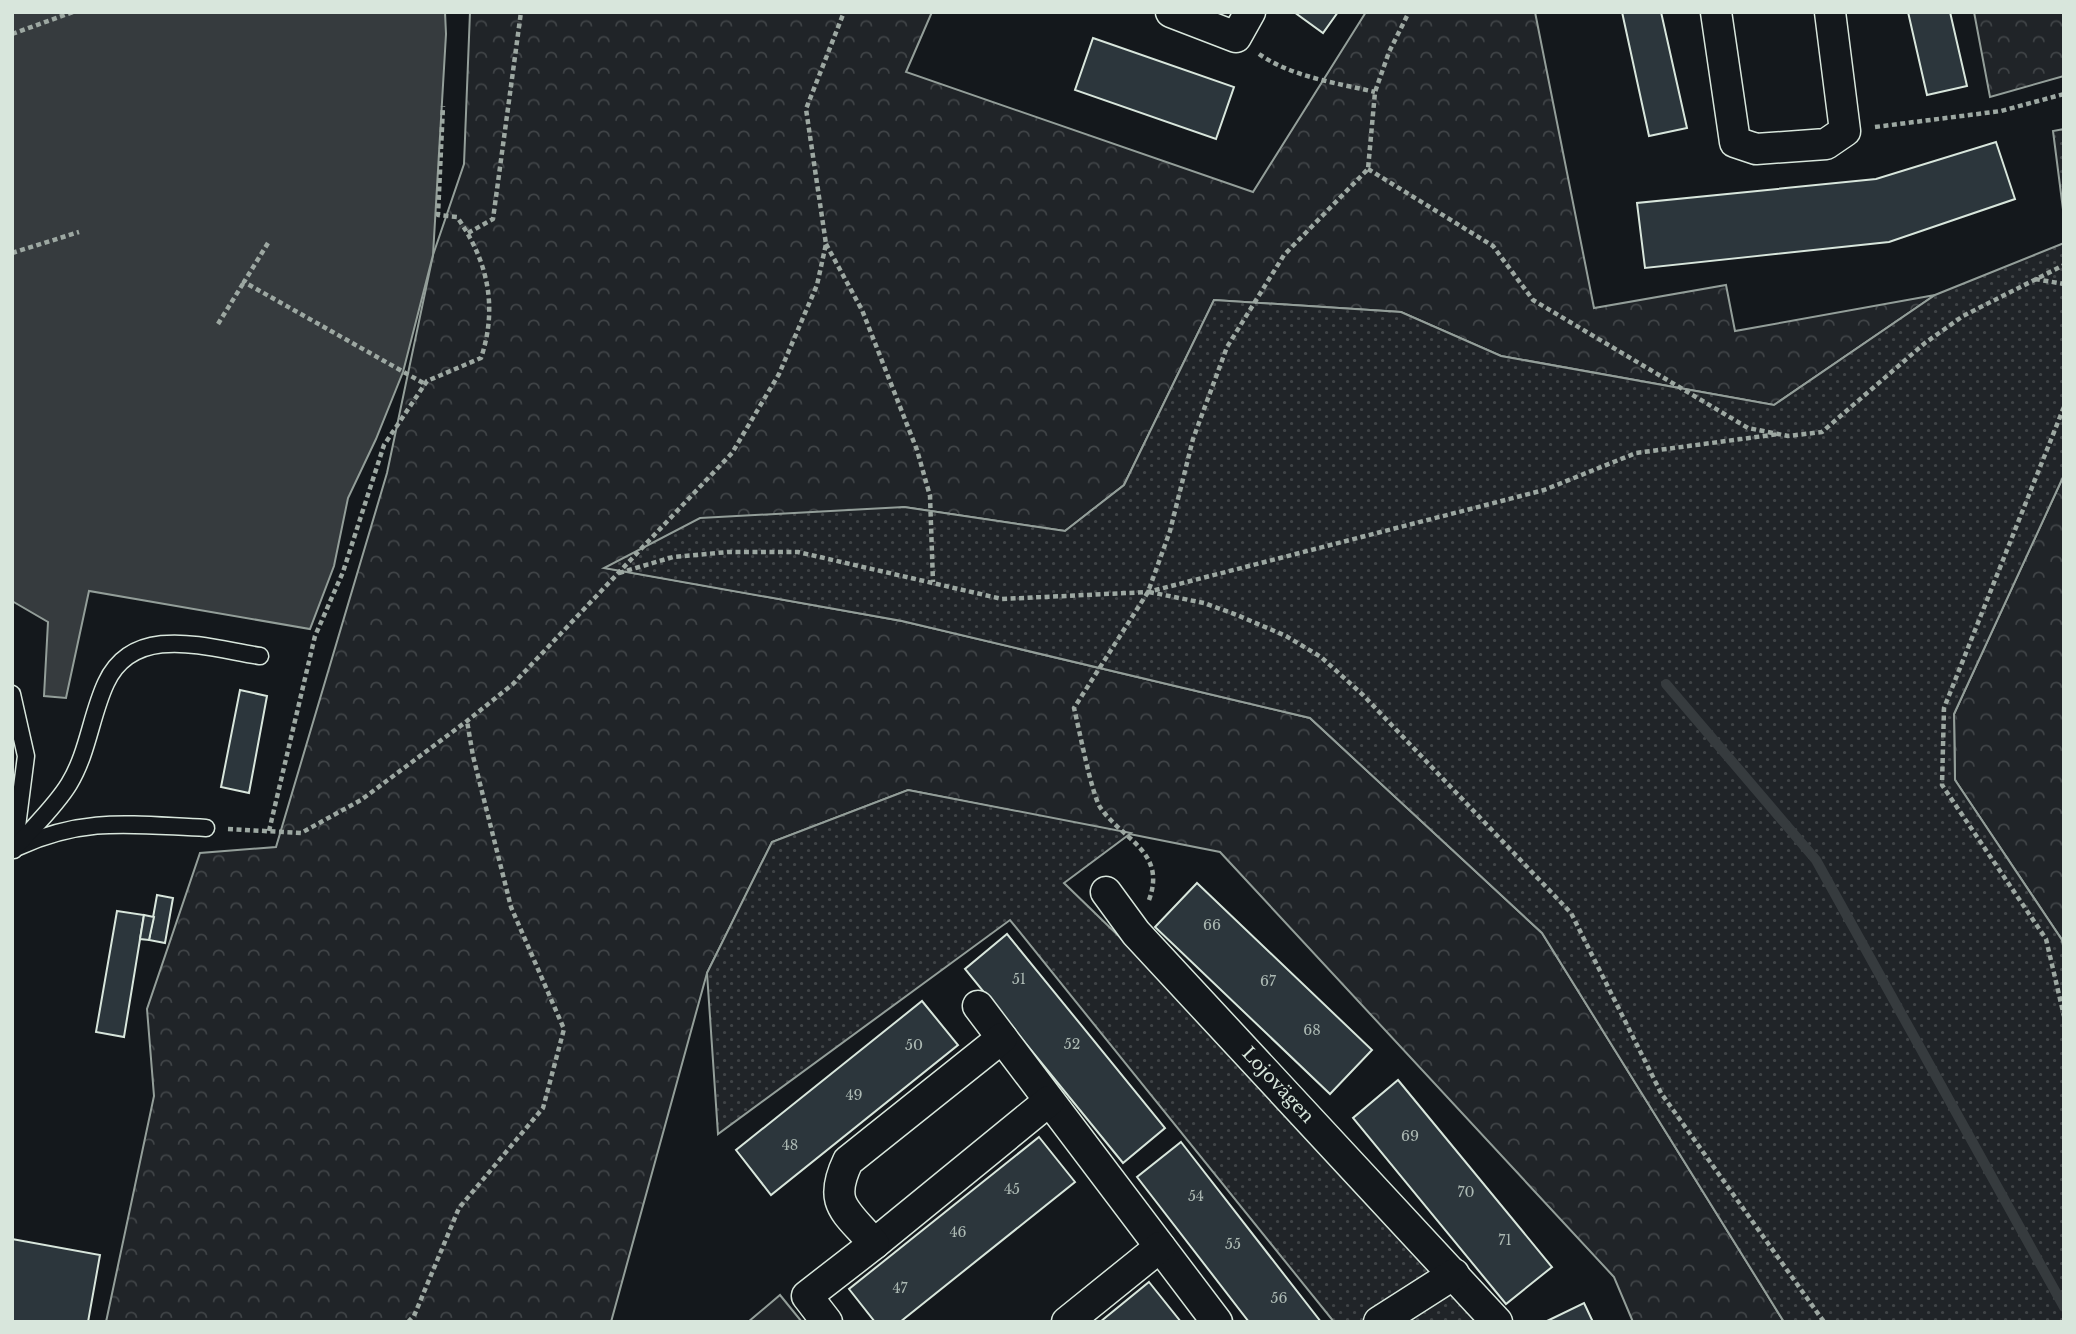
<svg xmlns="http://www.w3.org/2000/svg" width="2076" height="1334" font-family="'Libre Baskerville',serif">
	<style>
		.grass { fill: #202428; stroke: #939e99; stroke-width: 2 }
		.forest { fill: url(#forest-crowns); stroke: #939e99; stroke-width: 2 }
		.park { fill: url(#park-dots); stroke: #939e99; stroke-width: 2 }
		.water { fill: #363b3e; stroke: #939e99; stroke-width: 2 }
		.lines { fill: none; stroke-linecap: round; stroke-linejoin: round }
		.stream { stroke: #363b3e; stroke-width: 10 }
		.building { fill: #2c363c; stroke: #d8e6dc; stroke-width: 2 }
		.service-casing { stroke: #d8e6dc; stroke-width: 19 }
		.minor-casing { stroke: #d8e6dc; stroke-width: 33 }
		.path { stroke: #9da8a2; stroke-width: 4.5; stroke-dasharray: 5 3.5; stroke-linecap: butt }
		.service { stroke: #14181c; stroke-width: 16 }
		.minor { stroke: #14181c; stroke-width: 30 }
		.labels { text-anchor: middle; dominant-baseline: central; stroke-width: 5; stroke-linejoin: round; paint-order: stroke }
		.number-label { font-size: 14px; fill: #adbab4 }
		.street-label { font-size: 18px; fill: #d8e6dc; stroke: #14181c }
	</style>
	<defs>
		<pattern id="forest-crowns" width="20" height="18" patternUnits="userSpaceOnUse" patternTransform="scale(1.75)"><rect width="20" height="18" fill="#202428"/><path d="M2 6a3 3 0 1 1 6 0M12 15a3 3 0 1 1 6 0" fill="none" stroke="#404447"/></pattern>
		<pattern id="park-dots" width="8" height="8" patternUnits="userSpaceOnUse" patternTransform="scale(1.75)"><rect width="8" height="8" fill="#202428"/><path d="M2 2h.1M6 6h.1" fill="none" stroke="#404447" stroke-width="1.8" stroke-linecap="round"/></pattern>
	</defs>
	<rect width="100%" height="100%" fill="#14181c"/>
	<polygon class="grass" points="780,1295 802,1322 748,1322"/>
	<g class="forest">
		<polygon points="470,12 932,12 906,72 1253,192 1366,12 1535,12 1594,308 1726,285 1735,331 1935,295 1774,405 1501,356 1401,312 1214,300 1124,485 1065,531 904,507 606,568 902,621 1310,718 1542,933 1784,1322 1633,1322 1614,1277 1220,852 908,790 772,842 707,973 611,1322 106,1322 154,1096 147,1009 200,853 276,847 387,473 433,255 464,164"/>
		<polygon points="1974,12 2063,12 2064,76 1990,97"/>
		<polygon points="2064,475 2064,951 2062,940 1955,780 1954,714"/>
	</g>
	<g class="park">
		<polygon points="2064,129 2064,217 2053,131"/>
		<polygon points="2064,243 2064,475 1954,714 1955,780 2062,940 2064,951 2064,1322 1784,1322 1542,933 1310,718 902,621 604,568 700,518 904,507 1065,531 1124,485 1214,300 1401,312 1501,356 1774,405 1935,295"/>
		<polygon points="908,790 1131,833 1064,883 1191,1006 1478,1322 1334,1322 1010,920 718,1134 707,973 772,842"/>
	</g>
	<polygon class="water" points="12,12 445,12 446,34 433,255 403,372 376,439 348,498 334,566 310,629 89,591 66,698 44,696 48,622 12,601"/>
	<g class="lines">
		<polyline class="stream" points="1666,684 1816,860 2064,1307"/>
	</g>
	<g class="building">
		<polygon points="1294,12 1338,12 1323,33"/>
		<polygon points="1622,12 1661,12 1687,128 1649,136"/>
		<polygon points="1908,12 1950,12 1967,86 1927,95"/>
		<polygon points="1093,38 1234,87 1216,139 1075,90"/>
		<polygon points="1996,142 2015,199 1889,242 1645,268 1637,203 1876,179"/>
		<polygon points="240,690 267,696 249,793 221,787"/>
		<polygon points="1197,883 1372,1050 1330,1094 1155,927"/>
		<polygon points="157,895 173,898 165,943 149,940"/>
		<polygon points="117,911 144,915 124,1037 96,1032"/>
		<polygon points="144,915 154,917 149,940 140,939"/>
		<polygon points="1007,934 1165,1128 1123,1163 965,969"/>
		<polygon points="922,1001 958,1045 771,1195 736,1150"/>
		<polygon points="1398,1080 1552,1267 1506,1304 1353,1118"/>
		<polygon points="1039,1137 1075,1182 900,1322 875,1322 849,1289"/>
		<polygon points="1181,1142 1321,1322 1249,1322 1137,1177"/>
		<polygon points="12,1239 100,1255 88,1322 12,1322"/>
		<polygon points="1149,1282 1181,1322 1100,1322"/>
		<polygon points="1584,1303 1593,1322 1545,1322"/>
	</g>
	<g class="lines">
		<g class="service-casing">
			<g id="service">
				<polyline points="12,694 26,756 14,850"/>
				<path d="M18 847C86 816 133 825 206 828"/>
				<path d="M14 849C32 828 55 807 69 784 88 753 91 715 106 683 134 622 208 648 260 656"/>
			</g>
		</g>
		<g class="minor-casing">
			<g id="minor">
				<polyline points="1171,12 1236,37 1250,12"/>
				<polyline points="1716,12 1735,142 1756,149 1826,144 1845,131 1830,12"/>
				<polyline points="1106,892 1136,933 1497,1322"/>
				<polyline points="978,1006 1217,1322"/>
				<polyline points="874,1244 1049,1101"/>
				<path d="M827 1322 807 1296 874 1244C847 1211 827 1205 848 1161L1002 1038"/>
				<polyline points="1067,1322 1160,1247"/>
				<polyline points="1379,1322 1454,1274"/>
			</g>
		</g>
		<g class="path">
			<polyline points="12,34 73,12"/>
			<path d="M1259 54C1292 77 1337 83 1375 92"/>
			<polyline points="1875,127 2001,111 2064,94"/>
			<polyline points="1368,169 1493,246 1533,300 1748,428 1788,436 1822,432 1925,343 1963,316 2064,265"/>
			<polyline points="468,233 493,219 521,12"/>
			<polyline points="268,243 244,282 425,384"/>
			<polyline points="826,244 862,310 917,450 930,496 933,582"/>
			<polyline points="12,253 79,232"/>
			<polyline points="2035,279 2064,284"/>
			<polyline points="218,324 244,282"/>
			<polyline points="2064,407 1944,708 1942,785 2046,939 2064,1016"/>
			<polyline points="619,573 673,557 728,552 798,552 1002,599 1148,592 1544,490 1636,453 1779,434"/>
			<polyline points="1149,592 1204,603 1237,615 1286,636 1321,657 1363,695 1571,913 1661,1093 1824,1322"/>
			<polyline points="228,829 301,833 361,800 467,721 513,684 732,453 779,374 817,285 826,244 806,109 844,12"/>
			<path d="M269 831 315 636 343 572 384 445 427 381 481 358C498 307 488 261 457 217L438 215 443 106"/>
			<path d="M1149 900C1167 851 1122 840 1100 807 1091 792 1079 728 1074 708L1148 592 1170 531 1193 439 1227 347 1284 255 1368 169 1375 92 1389 52 1409 12"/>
			<polyline points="408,1322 414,1316 459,1208 543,1108 564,1029 511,907 473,756 467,721"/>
		</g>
		<use href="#service" class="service"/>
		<use href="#minor" class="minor"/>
	</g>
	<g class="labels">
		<g class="number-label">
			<text x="1212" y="925">66</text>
			<text x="1019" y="979">51</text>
			<text x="1268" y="981">67</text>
			<text x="1312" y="1030">68</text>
			<text x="1072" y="1044">52</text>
			<text x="914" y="1045">50</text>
			<text x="854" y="1095">49</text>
			<text x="1410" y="1136">69</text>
			<text x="790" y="1145">48</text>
			<text x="1012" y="1189">45</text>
			<text x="1466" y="1192">70</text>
			<text x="1196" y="1196">54</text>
			<text x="958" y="1232">46</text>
			<text x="1505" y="1240">71</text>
			<text x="1233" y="1244">55</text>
			<text x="900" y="1288">47</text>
			<text x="1279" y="1298">56</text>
		</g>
		<g class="street-label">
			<text transform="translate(1278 1085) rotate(47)">Lojovägen</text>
		</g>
	</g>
	<rect width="2076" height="1334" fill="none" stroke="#d8e6dc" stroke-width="28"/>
</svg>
